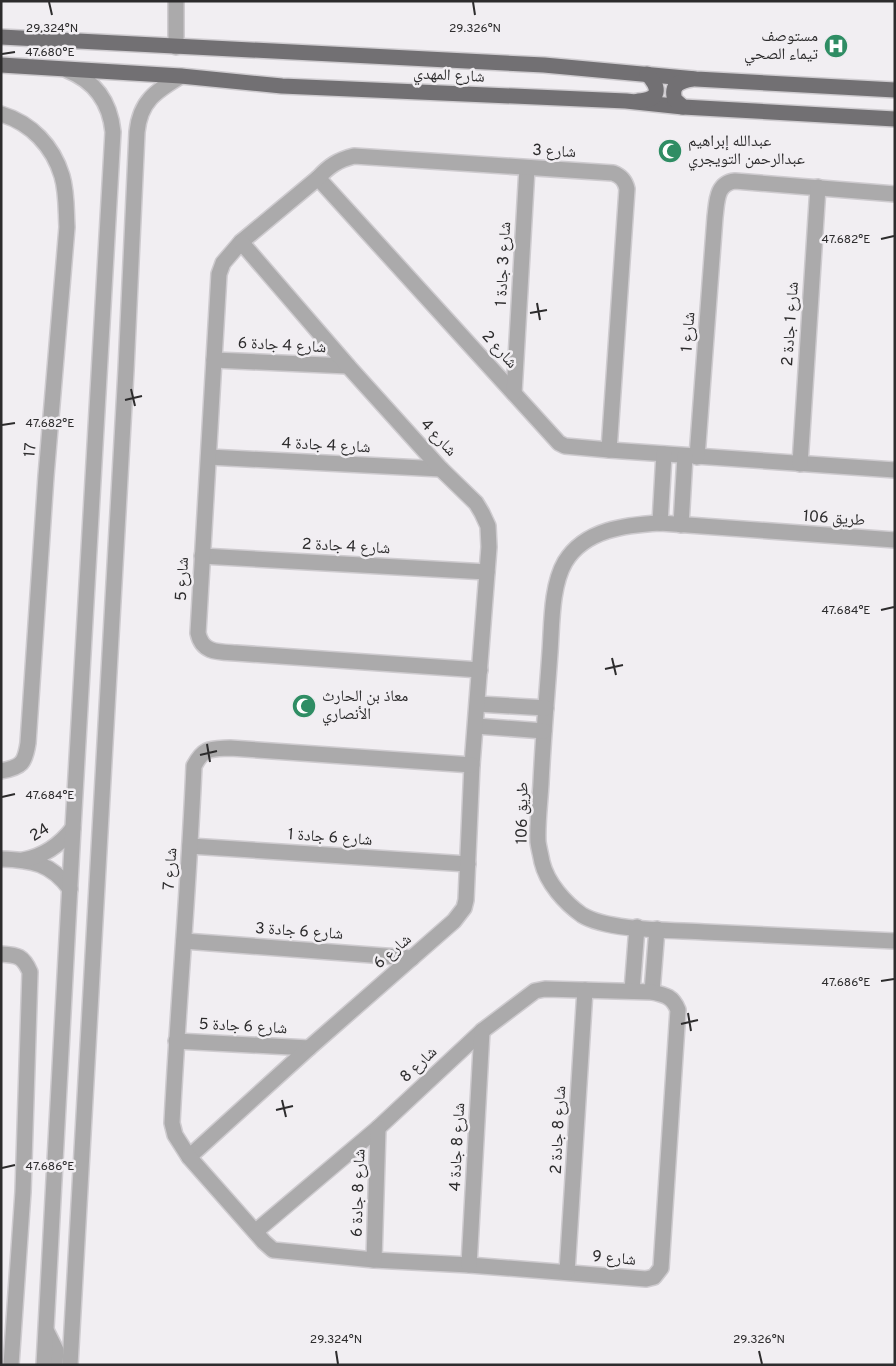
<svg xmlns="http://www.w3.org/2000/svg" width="896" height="1366" font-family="Overpass,'Noto Naskh Arabic',sans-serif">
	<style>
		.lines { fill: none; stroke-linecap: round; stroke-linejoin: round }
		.minor-casing { stroke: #cecbcf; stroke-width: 18 }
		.major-casing { stroke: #cecbcf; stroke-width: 18 }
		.minor { stroke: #abaaab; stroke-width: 15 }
		.major { stroke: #727073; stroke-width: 15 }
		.ticks { fill: none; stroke: #2d2c2d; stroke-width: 2 }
		.labels { text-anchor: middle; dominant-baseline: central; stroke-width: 5; stroke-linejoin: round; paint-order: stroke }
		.poi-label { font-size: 16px; fill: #2d2c2d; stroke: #f1eef2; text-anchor: start }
		.street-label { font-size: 16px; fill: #2d2c2d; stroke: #f1eef2 }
		.ticks-label { font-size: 12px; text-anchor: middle; fill: #2d2c2d; stroke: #f1eef2; stroke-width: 5; stroke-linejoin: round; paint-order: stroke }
	</style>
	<rect width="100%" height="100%" fill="#f1eef2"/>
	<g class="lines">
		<g class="minor-casing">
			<g id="minor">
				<polyline points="176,1 176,47"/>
				<path d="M1 114C31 123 53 146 62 176 67 193 66 211 67 227L46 476 28 743C25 763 22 767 1 771"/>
				<polyline points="318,178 559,443 565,446 609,450 895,470"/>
				<polyline points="214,360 348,366"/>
				<polyline points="514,393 527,168"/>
				<polyline points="209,457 441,469"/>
				<path d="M697 457 715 217C717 202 716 183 735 181L895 194"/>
				<polyline points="800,464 818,187"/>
				<polyline points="660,523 664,454"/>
				<polyline points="681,525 685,456"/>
				<path d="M895 540 660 523C626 525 585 529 565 562 551 586 552 625 550 652 547 695 543 739 541 783 540 802 537 823 538 842 539 849 541 856 542 862 547 883 565 903 582 915 608 931 672 930 704 932 767 935 831 938 895 941"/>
				<polyline points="202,556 487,572"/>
				<path d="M480 670 236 653C218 652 202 653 198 633L219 274 223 263 241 242 318 178C329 166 338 160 354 156L613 173C621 176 625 180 627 189L609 450"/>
				<polyline points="478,704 546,708"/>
				<polyline points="476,726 544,731"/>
				<polyline points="190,846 468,864"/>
				<path d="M1 859C32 860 51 863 70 889"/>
				<path d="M23 860C45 856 60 845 73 828"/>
				<polyline points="184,941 412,958"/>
				<path d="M1 954C18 955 23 956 30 972L23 1192 11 1365"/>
				<polyline points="632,991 637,927"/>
				<polyline points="652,992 657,929"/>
				<polyline points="176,1041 309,1048"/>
				<polyline points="189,1157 309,1048 454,921 464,908 466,900 472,765 489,547 488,526 482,513 476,503 441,469 348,366 241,242"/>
				<path d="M255 1232 378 1128 482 1031 535 991 545 989 652 992C666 995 673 997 678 1010L661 1268 654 1277 646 1279 469 1265 374 1260 273 1250 264 1242 189 1157 175 1135 172 1123C178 1004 189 885 194 766 204 747 210 749 230 748L472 765"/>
				<polyline points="374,1260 378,1128"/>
				<polyline points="469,1265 482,1031"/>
				<polyline points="567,1272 585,990"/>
				<polyline points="47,1332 56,1350 55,1365"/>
				<path d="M44 1365 73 828 113 132C110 102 95 81 67 70"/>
				<path d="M70 1365 126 370 137 132C140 101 156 91 181 76"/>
			</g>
		</g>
		<g class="major-casing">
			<g id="major">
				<polyline points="1,37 544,65 696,79 895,90"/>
				<polyline points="1,65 181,76 282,86 626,101 683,107 895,119"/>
				<path d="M638 101C660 100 661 88 647 74"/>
				<path d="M683 107 675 100C670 85 680 81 692 79"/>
			</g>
		</g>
		<use href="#minor" class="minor"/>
		<use href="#major" class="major"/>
	</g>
	<path class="ticks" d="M49 2 52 15M473 2 475 15M2 54 15 52M881 239 894 236M537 303 540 320M530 313 547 310M131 389 135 406M125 400 142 396M2 425 15 423M881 610 894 607M612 658 616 675M605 669 623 665M207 744 210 762M200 755 217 751M2 797 15 794M881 981 894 979M688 1013 691 1031M681 1024 698 1020M282 1100 286 1117M276 1110 293 1106M2 1168 15 1165M336 1351 338 1364M759 1351 762 1364"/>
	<defs>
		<g id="hospital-disc" transform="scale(1.25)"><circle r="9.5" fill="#2f8d64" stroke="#f1eef2"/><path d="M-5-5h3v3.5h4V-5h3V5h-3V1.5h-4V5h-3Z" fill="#fff"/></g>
		<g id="mosque-disc" transform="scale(1.25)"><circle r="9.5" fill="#2f8d64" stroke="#f1eef2"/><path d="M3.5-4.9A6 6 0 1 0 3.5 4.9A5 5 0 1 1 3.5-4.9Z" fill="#fff"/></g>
	</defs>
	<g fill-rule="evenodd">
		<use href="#hospital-disc" x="836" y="46"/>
		<use href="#mosque-disc" x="670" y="151"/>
		<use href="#mosque-disc" x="304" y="706"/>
	</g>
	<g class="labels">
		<g class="poi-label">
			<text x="818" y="37" text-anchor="end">مستوصف<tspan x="818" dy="18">تيماء الصحي</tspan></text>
			<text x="688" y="142">عبدالله إبراهيم<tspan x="688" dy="18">عبدالرحمن التويجري</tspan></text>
			<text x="322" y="697">معاذ بن الحارث<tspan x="322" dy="18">الأنصاري</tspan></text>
		</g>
		<g class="street-label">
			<text transform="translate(449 76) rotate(3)">شارع المهدي</text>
			<text transform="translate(554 152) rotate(3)">شارع 3</text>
			<text transform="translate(504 264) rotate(-87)">شارع 3 جادة 1</text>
			<text transform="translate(791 324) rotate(-86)">شارع 1 جادة 2</text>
			<text transform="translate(689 332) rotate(-86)">شارع 1</text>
			<text transform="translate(282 346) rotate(3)">شارع 4 جادة 6</text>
			<text transform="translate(499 350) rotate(48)">شارع 2</text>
			<text transform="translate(438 438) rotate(47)">شارع 4</text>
			<text transform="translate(326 446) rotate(3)">شارع 4 جادة 4</text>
			<text transform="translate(31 450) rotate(-85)">17</text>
			<text transform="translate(834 519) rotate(4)">طريق 106</text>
			<text transform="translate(346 547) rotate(3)">شارع 4 جادة 2</text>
			<text transform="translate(183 579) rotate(-87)">شارع 5</text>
			<text transform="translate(523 813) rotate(-89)">طريق 106</text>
			<text transform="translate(40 833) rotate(-32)">24</text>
			<text transform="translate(330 838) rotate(4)">شارع 6 جادة 1</text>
			<text transform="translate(171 869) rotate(-86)">شارع 7</text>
			<text transform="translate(299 932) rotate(4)">شارع 6 جادة 3</text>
			<text transform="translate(393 952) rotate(-41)">شارع 6</text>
			<text transform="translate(243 1027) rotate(3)">شارع 6 جادة 5</text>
			<text transform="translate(419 1065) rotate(-43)">شارع 8</text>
			<text transform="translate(559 1130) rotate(-87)">شارع 8 جادة 2</text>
			<text transform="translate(458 1147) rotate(-87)">شارع 8 جادة 4</text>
			<text transform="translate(359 1193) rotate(-88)">شارع 8 جادة 6</text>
			<text transform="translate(614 1259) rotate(5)">شارع 9</text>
		</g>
	</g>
	<g class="ticks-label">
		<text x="52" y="32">29.324°N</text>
		<text x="475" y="32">29.326°N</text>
		<text x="50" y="56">47.680°E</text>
		<text x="846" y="243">47.682°E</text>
		<text x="50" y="427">47.682°E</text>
		<text x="846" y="614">47.684°E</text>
		<text x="50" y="799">47.684°E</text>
		<text x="846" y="986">47.686°E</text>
		<text x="50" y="1170">47.686°E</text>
		<text x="336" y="1343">29.324°N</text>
		<text x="759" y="1343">29.326°N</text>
	</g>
	<rect width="896" height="1366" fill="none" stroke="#2d2c2d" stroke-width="5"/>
</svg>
